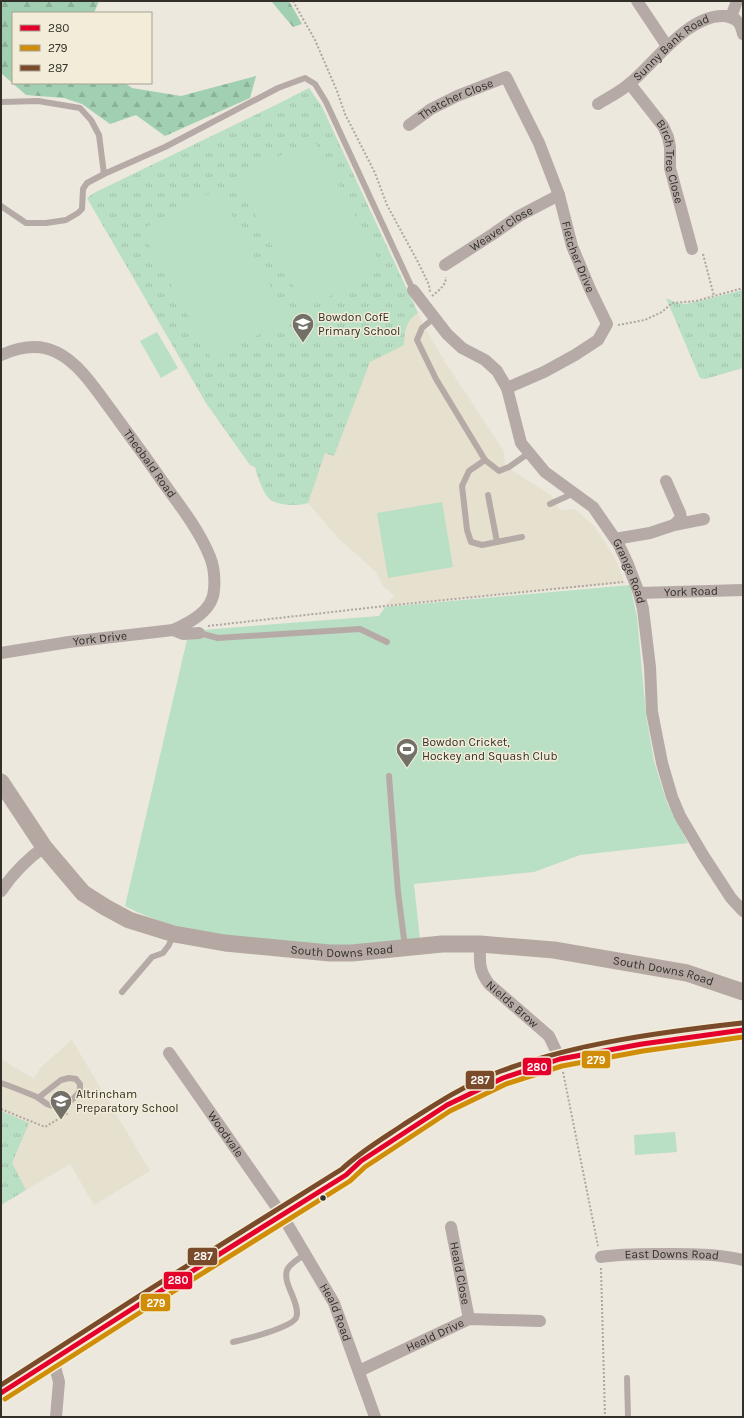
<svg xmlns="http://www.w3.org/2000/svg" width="744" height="1418" font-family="Karla,sans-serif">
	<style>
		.built { fill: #e6e0ce }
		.forest { fill: url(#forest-firs) }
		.park { fill: url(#park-tufts) }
		.garden { fill: #b9dfc5 }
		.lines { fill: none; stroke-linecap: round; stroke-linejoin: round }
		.path { stroke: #aea6a1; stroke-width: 2; stroke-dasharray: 2 2; stroke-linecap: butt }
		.lane { stroke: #b6aaa7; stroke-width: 6 }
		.street { stroke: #b6aaa7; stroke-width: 12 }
		.secondary { stroke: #b5a8a3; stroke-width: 17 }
		.bus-1-casing { stroke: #f2ecd8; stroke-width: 8 }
		.bus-2-casing { stroke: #f2ecd8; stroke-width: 8 }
		.bus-3-casing { stroke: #f2ecd8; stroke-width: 8 }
		.bus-1 { stroke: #e4002b; stroke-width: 5 }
		.bus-2 { stroke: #d08e08; stroke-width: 5 }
		.bus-3 { stroke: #7a4b2a; stroke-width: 5 }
		.bus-dot { fill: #323028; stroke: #f2ecd8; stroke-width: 1.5 }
		.labels { text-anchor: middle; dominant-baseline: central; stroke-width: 3; stroke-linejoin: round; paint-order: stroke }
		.street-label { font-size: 12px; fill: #323028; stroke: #f2ecd8 }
		.poi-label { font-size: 12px; fill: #323028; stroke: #f2ecd8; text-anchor: start }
		.line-badge { stroke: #f2ecd8; stroke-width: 1.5 }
		.badge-label { font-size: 11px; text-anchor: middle; font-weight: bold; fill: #fff }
	</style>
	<defs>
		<pattern id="forest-firs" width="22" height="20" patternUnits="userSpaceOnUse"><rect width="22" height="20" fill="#a1cfb2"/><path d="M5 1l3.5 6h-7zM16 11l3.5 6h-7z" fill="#8bb299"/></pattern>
		<pattern id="park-tufts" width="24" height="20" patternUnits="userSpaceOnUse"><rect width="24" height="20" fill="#b9dfc5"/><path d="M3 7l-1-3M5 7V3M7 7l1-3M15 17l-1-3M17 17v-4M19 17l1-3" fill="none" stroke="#a0c0a9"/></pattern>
	</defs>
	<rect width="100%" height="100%" fill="#ece8de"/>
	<g class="built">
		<polygon points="309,88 322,107 424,326 445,362 504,451 505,464 513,471 552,496 560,510 575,509 595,527 614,556 625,583 386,605 394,595 383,586 375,571 336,536 308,503 293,505 271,501 266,495 260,482 255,467 250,465 206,403 87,198 94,193 280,103"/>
		<polygon points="72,1040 150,1171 94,1205 70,1164 1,1205 1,1059 34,1079 41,1067"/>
	</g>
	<g class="forest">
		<polygon points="1,1 99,1 94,13 13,13 13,83 125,83 132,88 181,96 256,76 250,98 165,136 136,115 110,124 82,104 64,98 26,95 1,73"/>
		<polygon points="271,1 289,1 302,24 293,27"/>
	</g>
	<g class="park">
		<path d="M309 88 322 107 418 313C405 321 405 331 404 345L370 362 334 456 325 453 308 503C300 506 279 506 271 500 264 496 257 475 255 467L250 465 206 403 87 198 94 193 280 103Z"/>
		<polygon points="743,290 743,368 705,379 700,378 666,298 677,303 686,304"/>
		<polygon points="1,1111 29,1123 12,1163 26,1190 1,1205"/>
	</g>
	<g class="garden">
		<polygon points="313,138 383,268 306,309 236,179"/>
		<polygon points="218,189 288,319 212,360 141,230"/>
		<polygon points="157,332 178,368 161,378 140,341"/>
		<polygon points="442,502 453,567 388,578 377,513"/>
		<path d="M630 585 637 617 646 715 654 761 667 803 688 843 580 855 534 872 414 884 420 940C401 942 382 944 363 945 328 947 294 942 260 939 211 934 169 929 125 906L189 631 379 616 385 607Z"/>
		<polygon points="675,1132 677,1152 635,1155 634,1135"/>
	</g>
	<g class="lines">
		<g class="path">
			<polyline points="293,1 315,40 337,91 345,114 375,173 387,205 419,264 429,285 430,292"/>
			<polyline points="703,254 714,296"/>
			<path d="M432 296C438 291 446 286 446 277"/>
			<polyline points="618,325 645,320 662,312 672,303 696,301 743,288"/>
			<polyline points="208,626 385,606 623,582"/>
			<polyline points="563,1072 598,1246"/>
			<polyline points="79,1107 82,1105 84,1109"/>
			<polyline points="1,1109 45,1127 68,1113"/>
			<polyline points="601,1268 605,1417"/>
		</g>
		<g class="lane">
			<polyline points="1,102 38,101 80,108 91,120 99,135 104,174"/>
			<polyline points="1,206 26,223 46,223 66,220 78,213 82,209 83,189 87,183 104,174 165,147 278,88 305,78 315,84 326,102 413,290"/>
			<polyline points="434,318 422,328 417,340 436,379 485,460 499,471 509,467 529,453"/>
			<polyline points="485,460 469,471 462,486 467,530 471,542 482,545 522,537"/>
			<polyline points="488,495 497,542"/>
			<polyline points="550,504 574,493"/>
			<polyline points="199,633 218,638 360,629 387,642"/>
			<polyline points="389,776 398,892 405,947"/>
			<polyline points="122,992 152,957 163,953 169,945 173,935"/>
			<path d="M1 1083C13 1087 25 1092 37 1097 40 1099 44 1102 47 1104 60 1110 73 1101 80 1091V1084L76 1079 69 1078 61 1080 38 1098"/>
			<path d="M233 1342C246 1339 290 1328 296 1318 299 1312 295 1303 293 1297 290 1289 284 1279 287 1270 289 1264 300 1258 305 1254"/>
			<polyline points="627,1378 628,1417"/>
		</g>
		<g class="street">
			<polyline points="637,1 667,46"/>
			<polyline points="731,17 737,1"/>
			<path id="s1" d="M630 84 663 126 668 137 670 147V168L692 249"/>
			<path id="s2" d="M598 104C609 97 620 92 629 84 654 64 689 13 725 16 730 17 735 18 738 22 741 25 742 30 743 34"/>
			<path id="s3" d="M409 125 431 109 457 96 506 77 539 143 559 195 572 246 590 289 607 324 598 340 575 355 544 372 507 388"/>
			<path id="s4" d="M445 265 493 234 519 216 559 195"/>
			<path id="s5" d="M413 290 447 334 462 348 485 360 497 371 507 388 521 443 545 472 593 507 618 543 627 562 639 593 643 609 650 667 652 712 662 763 672 797 680 816 703 855 731 898 743 911"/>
			<path id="s6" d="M1 355C19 347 38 343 56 352 80 363 98 393 114 414 129 435 145 456 160 478 177 502 199 529 210 557 214 567 215 579 214 590 213 611 189 623 173 630"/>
			<polyline points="666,481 680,513 681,518 674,525"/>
			<polyline points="615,539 650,533 674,525 704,519"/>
			<path id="s7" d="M639 593 743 590"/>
			<path id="s8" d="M1 653 69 642 173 630 183 634 199 633"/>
			<path d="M1 891C14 872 26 860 44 847"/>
			<path id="s9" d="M480 944C480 962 478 969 489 984L549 1036 560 1059"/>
			<path id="s10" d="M169 1053 282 1215 334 1303 375 1417"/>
			<path id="s11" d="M451 1227 469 1319"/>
			<path id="s12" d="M601 1257C619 1254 638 1254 656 1254 685 1254 715 1253 743 1260"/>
			<polyline points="53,1359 59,1382 56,1417"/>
			<path id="s13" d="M359 1371 469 1319 540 1321"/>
		</g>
		<g class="secondary">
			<path id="s14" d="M1 782 44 847 83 893 105 907 129 920 174 934 225 943 330 953H352L442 944H480L554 950 687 973 743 992"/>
			<polyline points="1,1393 143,1302 346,1175 361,1161 447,1105 503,1078 560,1059 642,1044 709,1034 743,1030"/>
		</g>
		<g class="bus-1-casing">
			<polyline id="bus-1" points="1,1393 143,1302 346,1175 361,1161 447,1105 503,1078 560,1059 642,1044 743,1030"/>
		</g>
		<g class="bus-2-casing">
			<polyline id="bus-2" points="5,1399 147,1308 350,1181 365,1167 450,1111 506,1084 562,1066 643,1051 743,1037"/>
		</g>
		<g class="bus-3-casing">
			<path id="bus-3" d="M1 1385 139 1296 342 1169C360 1152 382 1139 403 1125 434 1105 466 1084 501 1071 577 1043 662 1032 742 1023"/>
		</g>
		<use href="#bus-1" class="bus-1"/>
		<use href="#bus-2" class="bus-2"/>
		<use href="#bus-3" class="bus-3"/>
	</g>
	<defs>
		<g id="school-pin" transform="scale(1.15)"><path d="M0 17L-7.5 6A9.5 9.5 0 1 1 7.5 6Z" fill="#737068" stroke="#f2ecd8"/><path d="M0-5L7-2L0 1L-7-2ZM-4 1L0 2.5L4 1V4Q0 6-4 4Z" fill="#fff"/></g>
		<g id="stadium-pin" transform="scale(1.15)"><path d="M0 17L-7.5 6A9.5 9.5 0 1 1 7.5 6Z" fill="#737068" stroke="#f2ecd8"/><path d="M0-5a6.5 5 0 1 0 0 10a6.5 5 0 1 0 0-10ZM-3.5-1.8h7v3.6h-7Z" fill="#fff"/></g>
	</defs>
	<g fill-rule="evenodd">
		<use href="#school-pin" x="303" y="324"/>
		<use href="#stadium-pin" x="407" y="749"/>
		<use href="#school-pin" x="61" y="1101"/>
	</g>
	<circle class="bus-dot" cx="323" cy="1198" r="3.5"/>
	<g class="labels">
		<g class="street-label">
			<text stroke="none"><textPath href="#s2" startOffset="93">Sunny Bank Road</textPath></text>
			<text stroke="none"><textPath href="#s3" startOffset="54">Thatcher Close</textPath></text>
			<text stroke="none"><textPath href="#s1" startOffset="90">Birch Tree Close</textPath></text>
			<text stroke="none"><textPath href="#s4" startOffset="67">Weaver Close</textPath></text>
			<text stroke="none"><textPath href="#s3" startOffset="303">Fletcher Drive</textPath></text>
			<text stroke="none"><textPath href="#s6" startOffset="204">Theobald Road</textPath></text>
			<text stroke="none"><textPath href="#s5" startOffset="366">Grange Road</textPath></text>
			<text stroke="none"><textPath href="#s7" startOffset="52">York Road</textPath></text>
			<text stroke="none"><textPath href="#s8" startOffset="100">York Drive</textPath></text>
			<text stroke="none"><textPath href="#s14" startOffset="408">South Downs Road</textPath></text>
			<text stroke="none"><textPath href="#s14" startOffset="732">South Downs Road</textPath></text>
			<text stroke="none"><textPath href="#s9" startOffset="73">Nields Brow</textPath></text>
			<text stroke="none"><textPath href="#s10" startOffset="99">Woodvale</textPath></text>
			<text stroke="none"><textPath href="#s12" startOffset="71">East Downs Road</textPath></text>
			<text stroke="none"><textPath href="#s11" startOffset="47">Heald Close</textPath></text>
			<text stroke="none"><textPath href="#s10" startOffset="309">Heald Road</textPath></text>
			<text stroke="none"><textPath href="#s13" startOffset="84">Heald Drive</textPath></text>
		</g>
		<g class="poi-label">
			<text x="318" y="317">Bowdon CofE<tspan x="318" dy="14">Primary School</tspan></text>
			<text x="422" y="742">Bowdon Cricket,<tspan x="422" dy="14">Hockey and Squash Club</tspan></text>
			<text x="76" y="1094">Altrincham<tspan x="76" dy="14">Preparatory School</tspan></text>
		</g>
	</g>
	<g class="line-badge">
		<rect x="581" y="1050" width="30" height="19" rx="4" fill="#d08e08"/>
		<rect x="522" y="1057" width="30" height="19" rx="4" fill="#e4002b"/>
		<rect x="465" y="1070" width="30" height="20" rx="4" fill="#7a4b2a"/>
		<rect x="187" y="1247" width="31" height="19" rx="4" fill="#7a4b2a"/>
		<rect x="163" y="1271" width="30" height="19" rx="4" fill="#e4002b"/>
		<rect x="140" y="1293" width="31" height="19" rx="4" fill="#d08e08"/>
	</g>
	<g class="badge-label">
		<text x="596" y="1064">279</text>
		<text x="537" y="1071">280</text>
		<text x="480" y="1084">287</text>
		<text x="203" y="1260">287</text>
		<text x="178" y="1284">280</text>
		<text x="156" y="1307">279</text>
	</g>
	<rect width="744" height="1418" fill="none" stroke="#323028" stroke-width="4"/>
	<rect x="12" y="12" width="140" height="72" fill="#f2ecd8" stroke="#a5a192"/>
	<rect x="20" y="25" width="20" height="6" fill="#e4002b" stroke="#a5a192"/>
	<text x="48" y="32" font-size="12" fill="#323028">280</text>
	<rect x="20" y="45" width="20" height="6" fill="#d08e08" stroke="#a5a192"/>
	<text x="48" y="52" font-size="12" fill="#323028">279</text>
	<rect x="20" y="65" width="20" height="6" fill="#7a4b2a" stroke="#a5a192"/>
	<text x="48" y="72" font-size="12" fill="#323028">287</text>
</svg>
